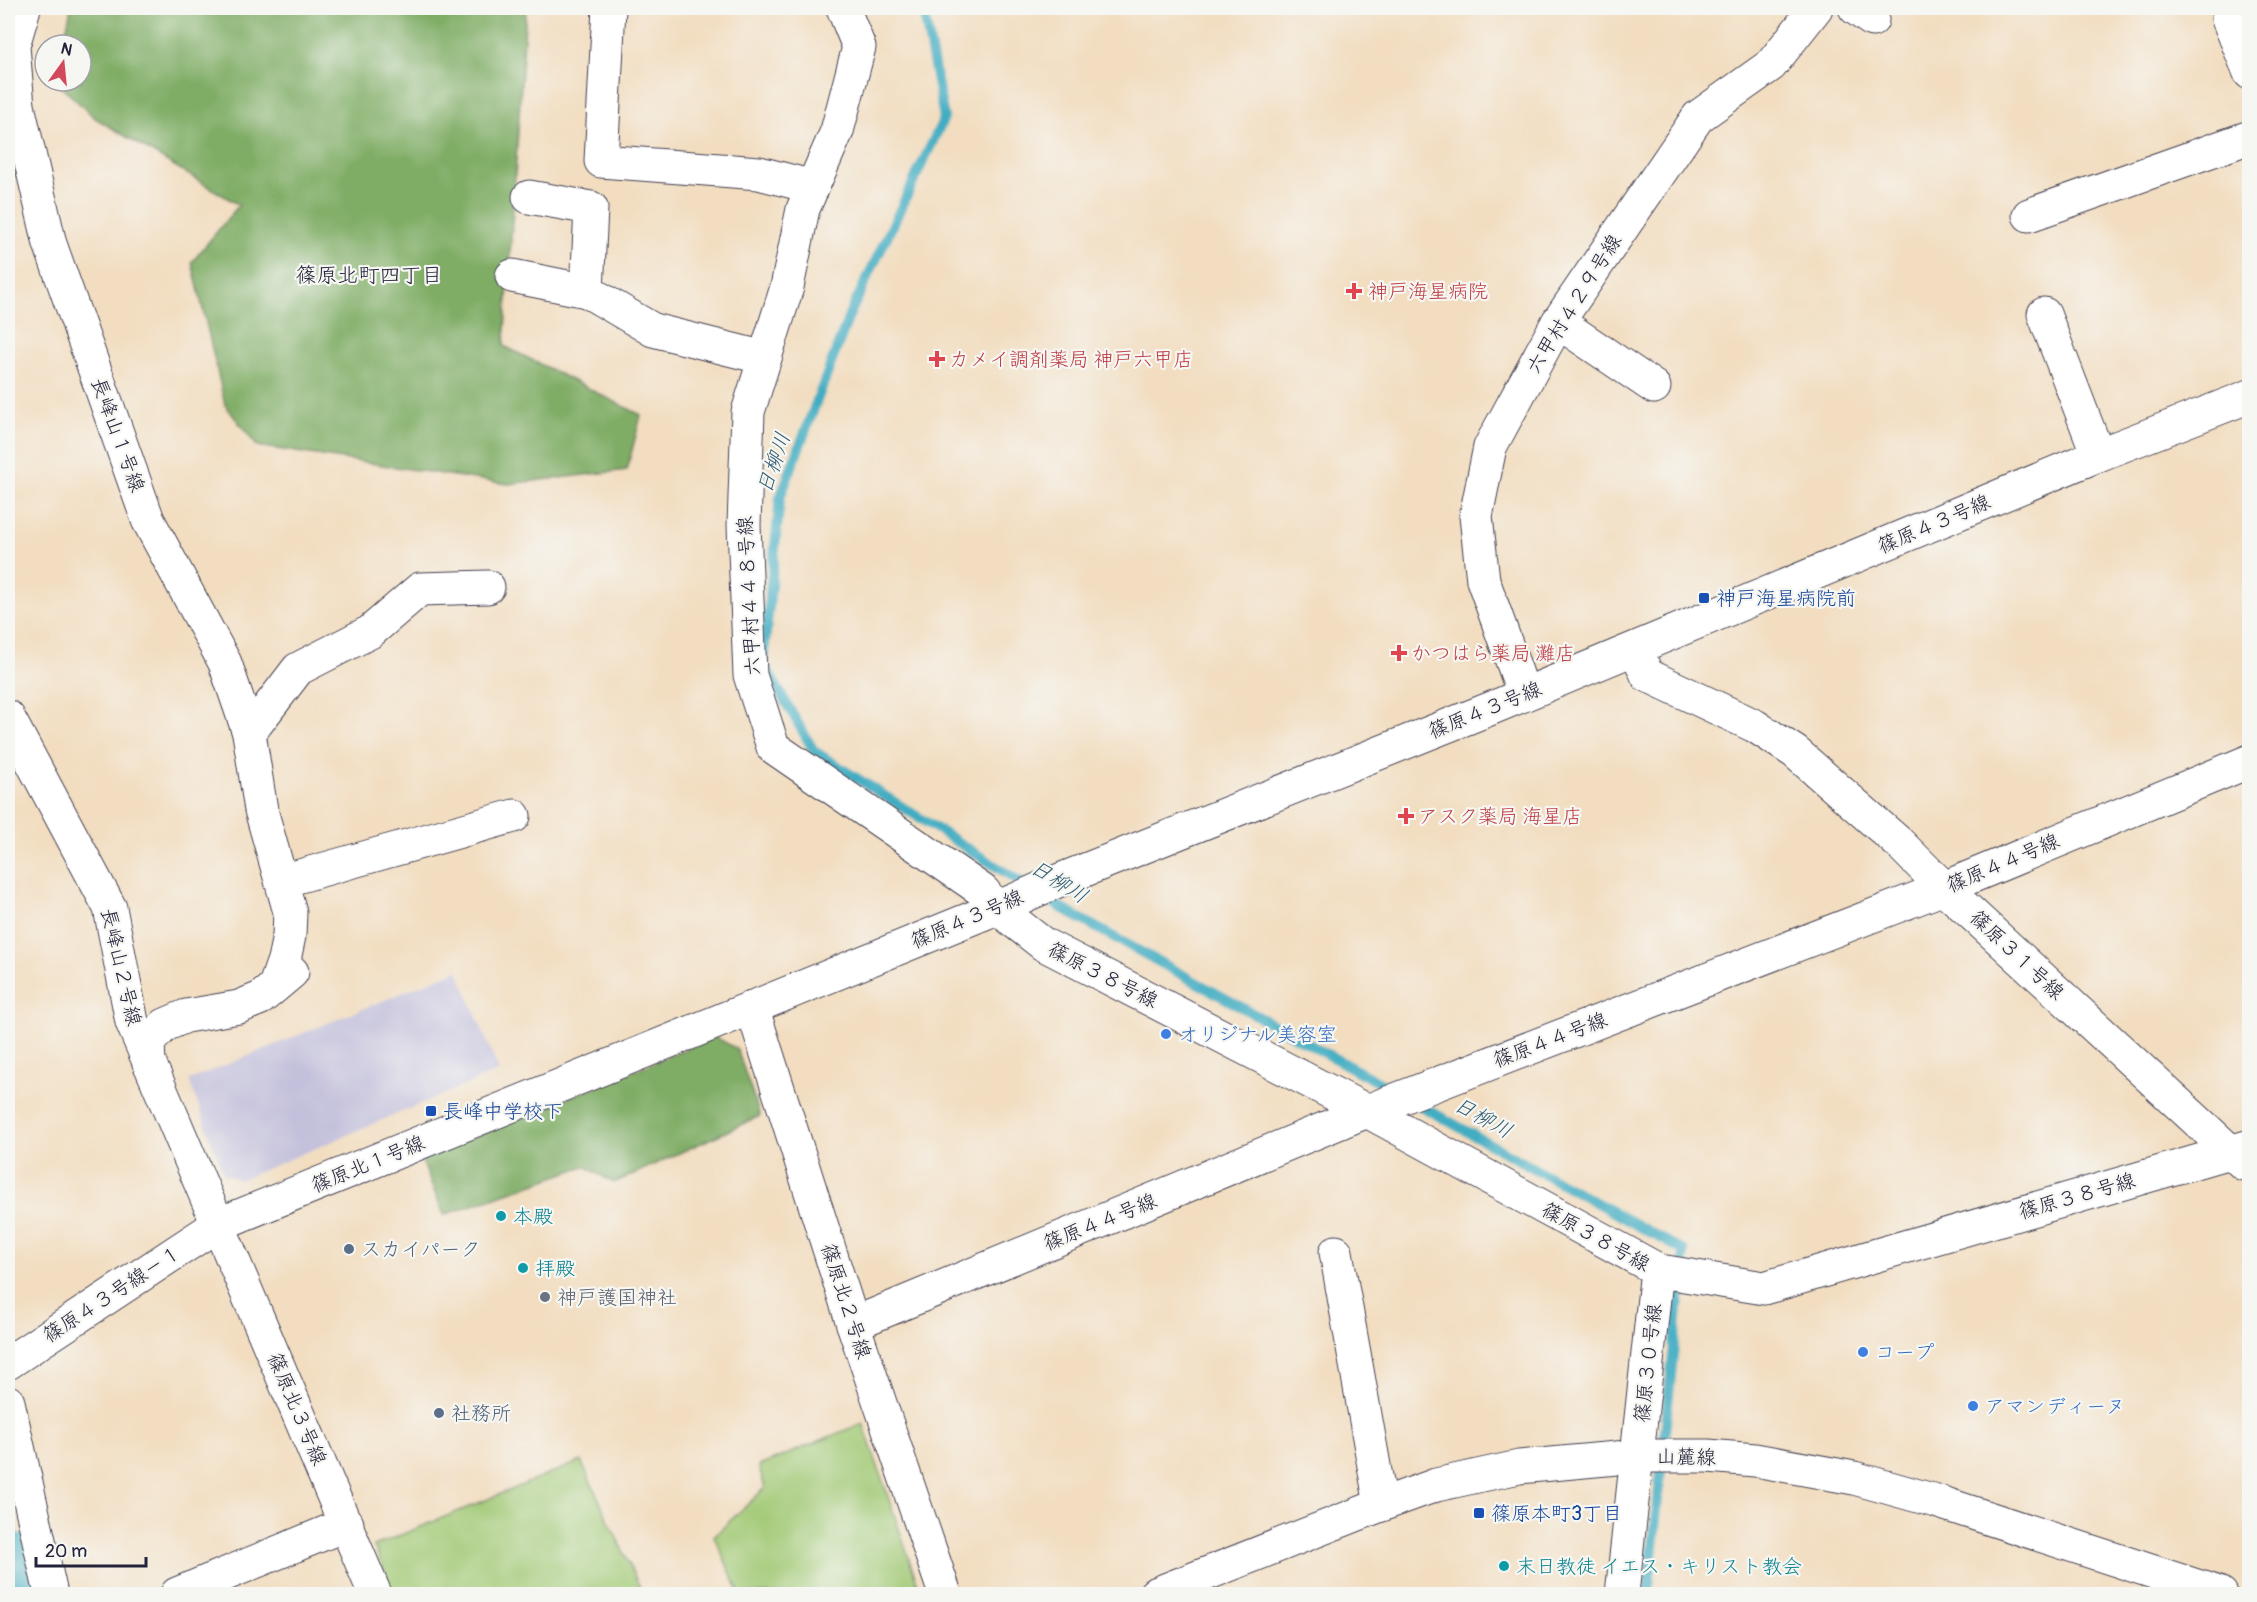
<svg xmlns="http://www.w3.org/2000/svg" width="2257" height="1602" font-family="Pangolin,'Klee One',sans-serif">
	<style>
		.industrial { fill: #c3c0db }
		.green { fill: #a1c974; stroke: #627658; stroke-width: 1.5 }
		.forest { fill: #80ad66; stroke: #516850; stroke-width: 1.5 }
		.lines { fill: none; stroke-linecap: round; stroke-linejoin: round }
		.stream { stroke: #43adc2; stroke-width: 10 }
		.river { stroke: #43adc2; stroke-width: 66 }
		.minor-casing { stroke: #413e4f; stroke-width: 35 }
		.major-casing { stroke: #413e4f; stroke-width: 35 }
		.minor { stroke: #fff; stroke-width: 33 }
		.major { stroke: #fff; stroke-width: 33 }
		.health-dot { fill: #e0444e; stroke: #f6f6f2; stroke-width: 2 }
		.transit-dot { fill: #1a4fb4; stroke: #f6f6f2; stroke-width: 2 }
		.shop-dot { fill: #3f7fe0; stroke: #f6f6f2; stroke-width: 2 }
		.culture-dot { fill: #0f9aa8; stroke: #f6f6f2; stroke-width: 2 }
		.service-dot { fill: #5c6f8a; stroke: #f6f6f2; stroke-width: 2 }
		.worship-dot { fill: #6b7280; stroke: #f6f6f2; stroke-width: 2 }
		.labels { text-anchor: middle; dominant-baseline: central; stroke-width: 4.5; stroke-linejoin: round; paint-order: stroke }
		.health-label { font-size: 20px; fill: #be3a42; stroke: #f6f6f2; text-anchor: start }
		.street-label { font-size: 20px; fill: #22223b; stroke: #f6f6f2 }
		.transit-label { font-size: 20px; fill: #164399; stroke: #f6f6f2; text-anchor: start }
		.shop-label { font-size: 20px; fill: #366cbe; stroke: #f6f6f2; text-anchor: start }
		.culture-label { font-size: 20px; fill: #0d838f; stroke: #f6f6f2; text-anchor: start }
		.service-label { font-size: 20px; fill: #4e5e75; stroke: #f6f6f2; text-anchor: start }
		.worship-label { font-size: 20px; fill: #5b616d; stroke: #f6f6f2; text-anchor: start }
		.neighbourhood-label { font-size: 21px; fill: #22223b; stroke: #f6f6f2 }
		.water-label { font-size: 21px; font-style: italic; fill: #2f5a71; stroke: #f6f6f2 }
	</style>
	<rect width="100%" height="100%" fill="#f6f6f2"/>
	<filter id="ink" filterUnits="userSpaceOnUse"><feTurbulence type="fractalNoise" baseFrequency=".0167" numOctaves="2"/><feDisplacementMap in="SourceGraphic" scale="12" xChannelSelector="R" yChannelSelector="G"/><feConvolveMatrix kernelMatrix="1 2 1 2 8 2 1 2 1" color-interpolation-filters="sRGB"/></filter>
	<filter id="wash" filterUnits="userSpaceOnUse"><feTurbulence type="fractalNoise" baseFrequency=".008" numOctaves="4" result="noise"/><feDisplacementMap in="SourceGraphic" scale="24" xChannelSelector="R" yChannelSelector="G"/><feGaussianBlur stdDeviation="1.35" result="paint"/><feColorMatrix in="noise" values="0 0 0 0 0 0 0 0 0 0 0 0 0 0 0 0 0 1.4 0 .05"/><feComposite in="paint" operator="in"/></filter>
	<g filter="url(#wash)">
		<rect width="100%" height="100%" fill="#f2ddc0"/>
		<polygon class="industrial" points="458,970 499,1071 240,1180 224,1174 189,1080"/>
		<g class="green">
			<polygon points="863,1423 921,1594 740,1594 714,1536 765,1488 759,1466"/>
			<polygon points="581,1461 643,1594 394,1594 374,1546"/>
		</g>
		<g class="forest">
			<polygon points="71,8 526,8 504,346 641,415 627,470 508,484 257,446 225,405 192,262 239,205 95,118 55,81 81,81 81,45 63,45"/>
			<polygon points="715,1037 737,1049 760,1116 614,1183 585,1166 444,1215 421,1159"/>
		</g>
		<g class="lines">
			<g class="stream">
				<polyline points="923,8 944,118 849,316 780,498 763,663 814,751 1068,912 1396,1092"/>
				<polyline points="1412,1101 1684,1251 1648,1594"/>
			</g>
			<polyline class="river" points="8,1564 15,1594"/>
		</g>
	</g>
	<g filter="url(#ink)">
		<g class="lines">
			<g class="minor-casing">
				<g id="minor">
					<polyline points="609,8 601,161 759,173 813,187"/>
					<polyline points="843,8 859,47 837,131 803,209 787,287 748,412 744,525 750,675 773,747 983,891 997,908 1043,944 1367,1111 1660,1271 1764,1288 2250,1146"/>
					<polyline points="1855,8 1872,20"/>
					<polyline points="2228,19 2250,73"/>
					<polyline points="8,90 18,106 50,244 148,520 225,663 249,733 261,810 290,912 289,936 284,960 275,986"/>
					<polyline points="18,106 13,46 24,8"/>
					<polyline points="529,197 591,208 587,291 653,330 765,358"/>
					<polyline points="2029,215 2250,137"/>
					<polyline points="512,276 587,291"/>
					<polyline points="2044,314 2098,455"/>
					<polyline points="1558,322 1654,387"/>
					<polyline points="1636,649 1647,675 1755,726 1795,752 1899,843 1944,888 2244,1164"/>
					<polyline points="1524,694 1483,580 1476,516 1490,447 1558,322 1698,117 1771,65 1816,8"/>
					<polyline points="8,717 110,908 132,1022 375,1594"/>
					<polyline points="249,733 298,669 370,632 420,589 488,587"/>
					<polyline points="282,881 514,816"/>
					<polyline points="752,1007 853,1324 945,1594"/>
					<polyline points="149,1063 148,1042 165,1025 186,1016 239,1007 261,998 292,972"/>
					<polyline points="1336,1252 1381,1505"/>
					<polyline points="853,1324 1367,1111 1944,888 2250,761"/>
					<polyline points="8,1363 217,1225 997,908 1060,880 1492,708 2098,455 2250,396"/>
					<polyline points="8,1402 51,1594"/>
					<polyline points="177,1594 347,1524"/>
					<polyline points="1622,1594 1657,1270"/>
				</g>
			</g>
			<g class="major-casing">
				<polyline id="major" points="1155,1594 1381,1505 1436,1485 1519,1467 1638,1456 1708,1456 1755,1460 1854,1478 1936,1501 2221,1594"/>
			</g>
			<use href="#minor" class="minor"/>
			<use href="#major" class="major"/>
		</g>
	</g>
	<g class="health-dot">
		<path d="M1351 282h6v6h6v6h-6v6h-6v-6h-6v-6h6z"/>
		<path d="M934 350h6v6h6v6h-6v6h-6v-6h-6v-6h6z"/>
		<path d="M1396 644h6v6h6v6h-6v6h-6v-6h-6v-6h6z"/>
		<path d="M1403 807h6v6h6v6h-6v6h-6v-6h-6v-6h6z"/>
	</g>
	<g class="transit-dot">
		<rect x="1698" y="592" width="12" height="12" rx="3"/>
		<rect x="425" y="1105" width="12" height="12" rx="3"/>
		<rect x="1473" y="1507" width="12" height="12" rx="3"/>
	</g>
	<g class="shop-dot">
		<circle cx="1166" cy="1034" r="6"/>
		<circle cx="1863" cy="1352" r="6"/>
		<circle cx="1973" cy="1406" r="6"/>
	</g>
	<g class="culture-dot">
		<circle cx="501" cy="1216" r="6"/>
		<circle cx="523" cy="1268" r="6"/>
		<circle cx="1504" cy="1566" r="6"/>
	</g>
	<g class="service-dot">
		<circle cx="349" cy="1249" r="6"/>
		<circle cx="439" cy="1413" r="6"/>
	</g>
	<circle class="worship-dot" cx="545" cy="1297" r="6"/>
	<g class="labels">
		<g class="health-label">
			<text x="1368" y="291">神戸海星病院</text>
			<text x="949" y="359">カメイ調剤薬局 神戸六甲店</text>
			<text x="1411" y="653">かつはら薬局 灘店</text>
			<text x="1418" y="816">アスク薬局 海星店</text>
		</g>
		<g class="street-label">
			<text transform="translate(1574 304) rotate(-58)">六甲村４２９号線</text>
			<text transform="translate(118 435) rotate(70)">長峰山１号線</text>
			<text transform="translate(1934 524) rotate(-23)">篠原４３号線</text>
			<text transform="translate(749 596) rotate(-93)">六甲村４４８号線</text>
			<text transform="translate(1485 710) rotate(-22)">篠原４３号線</text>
			<text transform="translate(2003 863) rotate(-23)">篠原４４号線</text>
			<text transform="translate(967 919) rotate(-23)">篠原４３号線</text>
			<text transform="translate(2017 955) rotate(43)">篠原３１号線</text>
			<text transform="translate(121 967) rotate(77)">長峰山２号線</text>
			<text transform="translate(1103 975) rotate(27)">篠原３８号線</text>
			<text transform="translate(1550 1040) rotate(-21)">篠原４４号線</text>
			<text transform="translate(368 1164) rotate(-22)">篠原北１号線</text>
			<text transform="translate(2077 1196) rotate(-16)">篠原３８号線</text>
			<text transform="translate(1100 1222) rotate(-22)">篠原４４号線</text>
			<text transform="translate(1596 1237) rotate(29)">篠原３８号線</text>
			<text transform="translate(112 1294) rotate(-33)">篠原４３号線－１</text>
			<text transform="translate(846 1301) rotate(72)">篠原北２号線</text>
			<text transform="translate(1648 1363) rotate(-84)">篠原３０号線</text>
			<text transform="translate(297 1409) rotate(67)">篠原北３号線</text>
			<text transform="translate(1686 1457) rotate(1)">山麓線</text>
		</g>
		<g class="transit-label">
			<text x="1716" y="598">神戸海星病院前</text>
			<text x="443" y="1111">長峰中学校下</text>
			<text x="1491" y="1513">篠原本町3丁目</text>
		</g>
		<g class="shop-label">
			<text x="1178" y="1034">オリジナル美容室</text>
			<text x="1875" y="1352">コープ</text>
			<text x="1985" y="1406">アマンディーヌ</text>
		</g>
		<g class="culture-label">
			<text x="513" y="1216">本殿</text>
			<text x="535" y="1268">拝殿</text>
			<text x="1516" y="1566">末日教徒 イエス・キリスト教会</text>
		</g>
		<g class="service-label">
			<text x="361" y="1249">スカイパーク</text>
			<text x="451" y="1413">社務所</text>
		</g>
		<g class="worship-label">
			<text x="557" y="1297">神戸護国神社</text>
		</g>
		<g class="neighbourhood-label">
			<text x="369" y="275">篠原北町四丁目</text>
		</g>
		<g class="water-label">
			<text transform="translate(774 463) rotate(-71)">日柳川</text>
			<text transform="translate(1059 882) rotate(32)">日柳川</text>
			<text transform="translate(1483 1118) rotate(29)">日柳川</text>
		</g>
	</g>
	<rect width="2257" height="1602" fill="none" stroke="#f6f6f2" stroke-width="30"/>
	<g transform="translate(63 63) rotate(15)"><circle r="28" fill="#f6f6f2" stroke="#a1a1a9" stroke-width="1.5"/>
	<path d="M0-4.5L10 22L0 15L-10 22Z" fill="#d1495b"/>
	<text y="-9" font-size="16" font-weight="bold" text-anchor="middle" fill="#22223b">N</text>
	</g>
	<path d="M36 1557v9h110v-9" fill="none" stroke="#22223b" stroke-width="3"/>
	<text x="45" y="1557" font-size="18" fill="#22223b" stroke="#f6f6f2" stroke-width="4.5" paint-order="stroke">20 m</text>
</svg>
